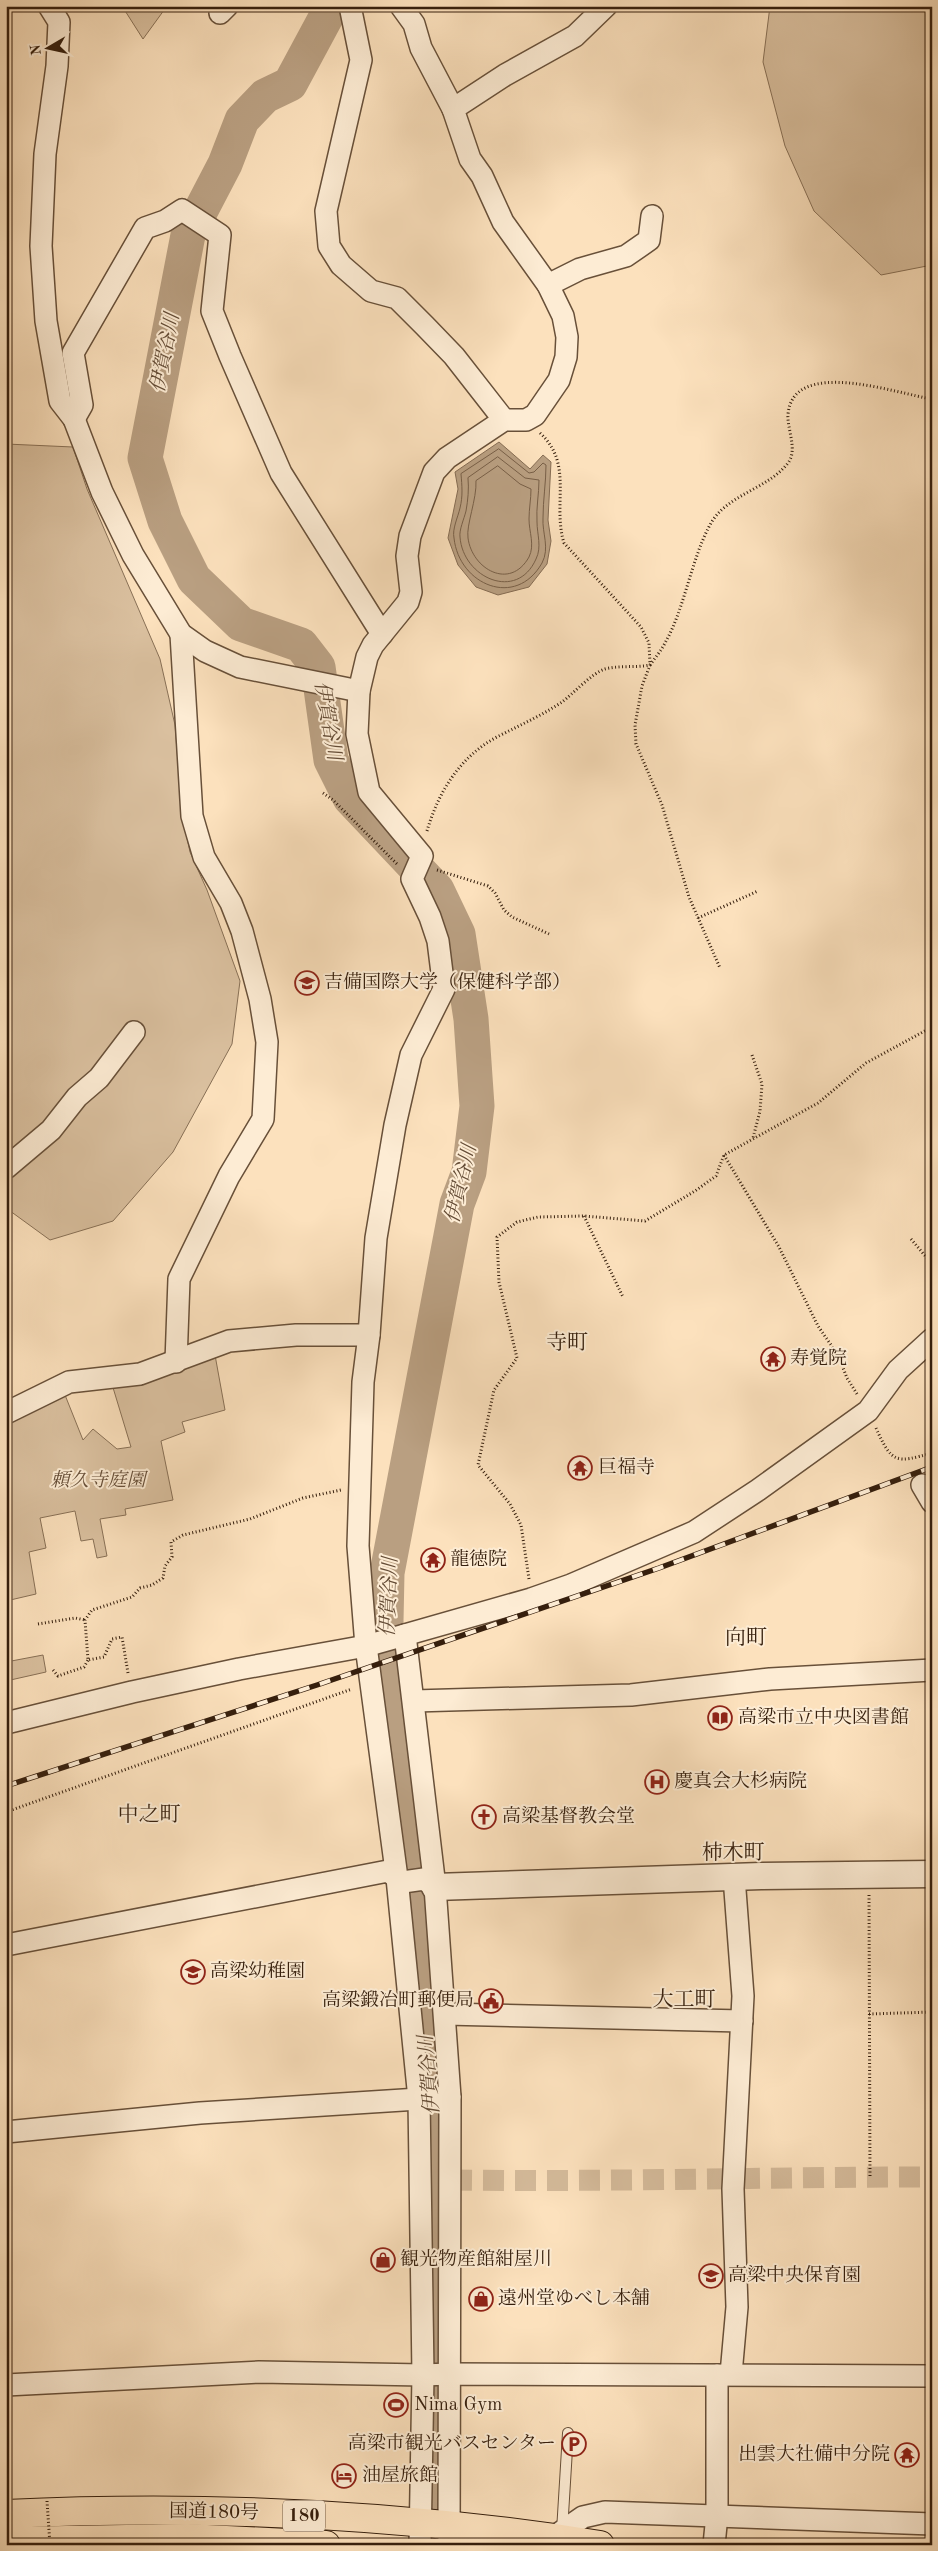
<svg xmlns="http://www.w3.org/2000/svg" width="938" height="2551" font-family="'Old Standard TT','Noto Serif JP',serif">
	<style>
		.green { fill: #dac09f; stroke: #887056 }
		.water { fill: #b99f81; stroke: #856c53 }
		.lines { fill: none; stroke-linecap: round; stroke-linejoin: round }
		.shore { stroke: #785f47; stroke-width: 1 }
		.river { stroke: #b99f81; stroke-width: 35 }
		.minor-tunnel { stroke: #d4ba9a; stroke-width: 21; stroke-dasharray: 21 11; stroke-linecap: butt }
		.service-casing { stroke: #685039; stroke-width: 12 }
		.minor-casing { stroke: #685039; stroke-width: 24 }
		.tertiary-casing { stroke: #685039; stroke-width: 29 }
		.trunk-casing { stroke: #361f0d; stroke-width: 30 }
		.path { stroke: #361f0d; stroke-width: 3; stroke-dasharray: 1 2.5; stroke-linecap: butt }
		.service { stroke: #fdecd4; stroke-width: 10 }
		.minor { stroke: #fdecd4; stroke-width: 21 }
		.tertiary { stroke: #fdecd4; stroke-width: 26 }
		.trunk { stroke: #fce1bd; stroke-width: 28 }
		.rail-casing { stroke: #361f0d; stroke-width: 5.5 }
		.rail { stroke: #fdecd4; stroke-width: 4; stroke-dasharray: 11; stroke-linecap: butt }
		.path-bridge { stroke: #361f0d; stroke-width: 3; stroke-dasharray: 1 2.5; stroke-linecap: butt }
		.labels { text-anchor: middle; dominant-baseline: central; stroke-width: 4; stroke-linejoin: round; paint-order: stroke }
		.shield { fill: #fdecd4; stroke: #725c49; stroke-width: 1 }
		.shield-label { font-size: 18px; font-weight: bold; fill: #361f0d }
		.poi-label { font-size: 19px; fill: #361f0d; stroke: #fdecd4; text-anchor: start }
		.park-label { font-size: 19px; font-style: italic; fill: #674f39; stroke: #fdecd4 }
		.street-label { font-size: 19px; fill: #361f0d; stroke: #fdecd4 }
		.water-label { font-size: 20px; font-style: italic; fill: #644c36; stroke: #fdecd4 }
		.quarter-label { font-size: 21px; fill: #361f0d; stroke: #fdecd4 }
	</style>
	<rect width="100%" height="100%" fill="#fce1bd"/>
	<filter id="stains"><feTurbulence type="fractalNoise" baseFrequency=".004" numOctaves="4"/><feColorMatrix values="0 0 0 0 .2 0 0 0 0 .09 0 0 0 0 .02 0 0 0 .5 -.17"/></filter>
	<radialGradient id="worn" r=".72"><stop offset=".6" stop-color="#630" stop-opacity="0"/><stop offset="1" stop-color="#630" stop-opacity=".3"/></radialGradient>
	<g class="green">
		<polygon points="122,6 167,6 143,39"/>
		<polygon points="770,6 932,6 932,265 881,275 814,211 785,146 763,62"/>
		<polygon points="6,444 73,447 87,489 160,659 175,725 182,814 190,852 207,890 240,981 232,1044 173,1152 113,1221 50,1240 6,1208"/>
		<polygon points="215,1355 225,1410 182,1422 185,1432 161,1441 173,1500 125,1509 126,1515 100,1519 107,1556 97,1558 93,1539 81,1541 75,1511 40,1518 46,1548 29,1552 36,1594 6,1601 6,1421 63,1390 83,1440 93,1429 117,1449 131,1447 111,1381"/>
		<polygon points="43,1655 46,1672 6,1681 6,1662"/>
	</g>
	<polygon class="water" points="499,442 530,469 543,455 551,462 548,520 551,541 547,564 529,587 498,595 476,587 458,565 448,538 458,489 455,472"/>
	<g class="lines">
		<g class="shore">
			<path d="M499 449 529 473 534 472 543 463 546 465C546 482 543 500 543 518 542 533 550 548 542 563 516 609 459 585 454 538 452 529 458 517 460 508 463 496 462 486 461 474Z"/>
			<path d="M498 457 525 478 539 480C539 494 536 508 537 522 537 534 542 547 536 559 517 602 463 578 460 537 459 530 464 519 466 511 468 500 469 489 468 478Z"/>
			<path d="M498 466 520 484 531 489C531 499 529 509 529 519 529 532 535 545 529 557 510 591 472 569 468 538 466 525 477 499 476 481Z"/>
		</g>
		<polyline class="river" points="332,6 290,84 265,96 242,120 225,164 188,235 145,458 165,521 194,579 241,624 301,645 318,667 331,760 350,798 437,890 458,934 471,1019 477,1106 469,1172 457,1204 387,1573 386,1621 389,1671 409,1846 435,2123 435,2500"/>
		<path class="minor-tunnel" d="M451 2180C611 2182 771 2177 932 2177"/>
		<g class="service-casing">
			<polyline id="service" points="562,2531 568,2433"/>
		</g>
		<g class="minor-casing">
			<g id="minor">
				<polyline points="49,6 59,22 57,66 45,154 41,246 46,321 60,401 74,419 102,492 133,555 181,634 205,651 240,667 359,691 357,734 369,792 422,856 412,879 430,917 438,941 444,989 411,1055 395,1125 376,1238 369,1335 363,1382 358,1546 366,1646 397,1878 419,2099 423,2375 420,2545"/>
				<polyline points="350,6 361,60 326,211 329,246 341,265 371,291 397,298 425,326 454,356 504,420"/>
				<polyline points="401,6 414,24 421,48 453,109"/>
				<polyline points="220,13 227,6"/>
				<polyline points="548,285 580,269 626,256 649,240 652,216"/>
				<polyline points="74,419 82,405 73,353 145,228 165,221 182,210 220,235 212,311 230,356 281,473 382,634"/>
				<polyline points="359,691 367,657 373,645 408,602 411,592 407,556 410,536 434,472 447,458 504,420 526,420 535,415 559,380 566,357 567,337 563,316 548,285 503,222 482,176 470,159 453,109 505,75 575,36 606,6"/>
				<polyline points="6,1168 51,1130 77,1097 99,1078 134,1032"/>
				<polyline points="176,1362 179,1279 229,1176 263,1119 267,1042 260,999 242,931 231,903 204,857 192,816 181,634"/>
				<polyline points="6,1413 69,1382 140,1374 229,1341 296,1335 369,1335"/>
				<polyline points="922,1485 932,1502"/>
				<polyline points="405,1635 435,1887 450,2097 449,2545"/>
				<polyline points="414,1701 631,1695 770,1679 932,1670"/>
				<polyline points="6,1723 132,1692 239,1669 366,1646 531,1599 571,1585 694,1532 758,1490 868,1411 898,1370 932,1339"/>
				<polyline points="6,1945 388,1871 403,1882 424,1879 435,1887"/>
				<polyline points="445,2014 742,2021"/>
				<polyline points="6,2132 200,2113 450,2097"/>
				<polyline points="731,2374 737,2307 733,2189 743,1996 734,1877"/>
				<polyline points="6,2385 259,2372 423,2375 450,2374 932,2376"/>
				<polyline points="554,2537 583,2517 605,2512 932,2524"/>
				<polyline points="714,2545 717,2515 717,2375"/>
			</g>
		</g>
		<g class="tertiary-casing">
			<polyline id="tertiary" points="435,1887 761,1876 932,1874"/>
		</g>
		<g class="trunk-casing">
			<g id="trunk">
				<path d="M6 2514C202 2505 406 2514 600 2545"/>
				<polyline points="6,2541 187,2538 326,2545"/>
			</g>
		</g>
		<g class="path">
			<path d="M540 433C574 464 552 504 564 543L641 627 649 643 650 665 642 686 635 725 636 744 662 805 689 897 720 968"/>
			<polyline points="323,793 333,800 398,865"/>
			<path d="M427 831C438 793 459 758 495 738 518 726 541 716 562 702 574 693 592 673 605 669 620 665 635 668 650 665 655 658 661 651 665 643 685 608 691 559 711 523 728 494 768 489 788 463 798 450 787 429 788 415 792 356 898 394 932 399"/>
			<polyline points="437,870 488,886 495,893 504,910 512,917 549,934"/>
			<polyline points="698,918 758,891"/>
			<polyline points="752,1055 762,1084 760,1111 753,1138"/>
			<polyline points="724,1155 779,1247 818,1326 838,1355 847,1378 857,1394"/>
			<polyline points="584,1216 623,1297"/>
			<polyline points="911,1239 932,1264"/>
			<path d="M876 1428C892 1464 896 1463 932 1453"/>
			<polyline points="529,1579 521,1525 510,1504 478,1465 494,1390 517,1358 499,1282 497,1237 517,1222 538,1217 584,1216 645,1221 695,1191 716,1176 724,1155 818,1103 866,1063 932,1027"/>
			<polyline points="38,1624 75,1618 85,1620"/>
			<polyline points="53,1670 58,1676 84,1667 88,1660"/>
			<polyline points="128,1673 122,1637 112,1639 104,1657 88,1660 85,1620 92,1610 132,1597 140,1588 152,1585 163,1578 165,1566 172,1557 171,1542 183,1535 250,1519 303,1498 341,1490"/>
			<polyline points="6,1812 352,1689"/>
			<polyline points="869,1895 870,2177"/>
			<polyline points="869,2014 932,2012"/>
		</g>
		<use href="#service" class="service"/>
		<use href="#minor" class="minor"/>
		<use href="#tertiary" class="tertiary"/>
		<use href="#trunk" class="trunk"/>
		<g class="rail-casing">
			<polyline id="rail" points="6,1786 317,1685 659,1568 932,1467"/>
		</g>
		<use href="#rail" class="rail"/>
		<polyline class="path-bridge" points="47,2501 50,2545"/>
	</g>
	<defs>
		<g id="university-ring" transform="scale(1.25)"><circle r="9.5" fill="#fdecd4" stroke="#8f2418" stroke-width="1.5"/><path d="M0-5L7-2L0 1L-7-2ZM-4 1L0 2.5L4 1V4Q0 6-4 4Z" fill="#8f2418"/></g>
		<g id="temple-ring" transform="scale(1.25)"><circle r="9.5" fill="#fdecd4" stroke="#8f2418" stroke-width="1.5"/><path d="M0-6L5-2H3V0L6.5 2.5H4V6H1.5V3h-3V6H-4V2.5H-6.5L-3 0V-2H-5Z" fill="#8f2418"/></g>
		<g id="library-ring" transform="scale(1.25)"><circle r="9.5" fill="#fdecd4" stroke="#8f2418" stroke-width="1.5"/><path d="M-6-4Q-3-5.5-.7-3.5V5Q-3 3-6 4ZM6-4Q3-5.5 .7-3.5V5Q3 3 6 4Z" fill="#8f2418"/></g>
		<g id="hospital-ring" transform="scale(1.25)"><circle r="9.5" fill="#fdecd4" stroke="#8f2418" stroke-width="1.5"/><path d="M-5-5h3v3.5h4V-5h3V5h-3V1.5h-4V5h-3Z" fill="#8f2418"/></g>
		<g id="church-ring" transform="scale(1.25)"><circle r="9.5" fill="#fdecd4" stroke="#8f2418" stroke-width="1.5"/><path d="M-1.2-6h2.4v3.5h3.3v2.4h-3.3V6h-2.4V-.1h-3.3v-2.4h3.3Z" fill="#8f2418"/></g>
		<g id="school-ring" transform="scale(1.25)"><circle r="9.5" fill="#fdecd4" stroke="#8f2418" stroke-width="1.5"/><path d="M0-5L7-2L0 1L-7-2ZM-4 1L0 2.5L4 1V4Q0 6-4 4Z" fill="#8f2418"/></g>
		<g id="civic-ring" transform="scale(1.25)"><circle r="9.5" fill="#fdecd4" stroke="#8f2418" stroke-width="1.5"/><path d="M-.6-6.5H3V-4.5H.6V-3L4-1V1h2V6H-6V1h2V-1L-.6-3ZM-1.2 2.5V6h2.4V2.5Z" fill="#8f2418"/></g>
		<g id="shop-ring" transform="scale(1.25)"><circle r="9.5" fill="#fdecd4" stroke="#8f2418" stroke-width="1.5"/><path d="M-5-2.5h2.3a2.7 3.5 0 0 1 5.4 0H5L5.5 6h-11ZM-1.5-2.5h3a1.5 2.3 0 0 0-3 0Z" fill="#8f2418"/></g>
		<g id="stadium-ring" transform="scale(1.25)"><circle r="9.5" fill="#fdecd4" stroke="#8f2418" stroke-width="1.5"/><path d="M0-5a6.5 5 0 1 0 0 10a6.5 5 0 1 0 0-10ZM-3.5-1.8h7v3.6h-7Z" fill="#8f2418"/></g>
		<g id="parking-ring" transform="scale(1.25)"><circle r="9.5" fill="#fdecd4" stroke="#8f2418" stroke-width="1.5"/><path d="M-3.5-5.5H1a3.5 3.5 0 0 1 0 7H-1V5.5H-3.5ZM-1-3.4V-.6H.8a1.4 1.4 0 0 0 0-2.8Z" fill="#8f2418"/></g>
		<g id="hotel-ring" transform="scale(1.25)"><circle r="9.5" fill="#fdecd4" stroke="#8f2418" stroke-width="1.5"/><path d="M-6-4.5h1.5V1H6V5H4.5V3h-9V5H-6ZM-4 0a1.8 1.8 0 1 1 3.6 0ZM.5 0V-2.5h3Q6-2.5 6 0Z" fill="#8f2418"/></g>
	</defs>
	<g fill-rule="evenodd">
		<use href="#university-ring" x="307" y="983"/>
		<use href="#temple-ring" x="773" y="1359"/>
		<use href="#temple-ring" x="580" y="1468"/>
		<use href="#temple-ring" x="433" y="1560"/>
		<use href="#library-ring" x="720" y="1718"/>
		<use href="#hospital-ring" x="657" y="1782"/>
		<use href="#church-ring" x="484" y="1817"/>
		<use href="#school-ring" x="193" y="1972"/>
		<use href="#civic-ring" x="491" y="2001"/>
		<use href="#shop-ring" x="383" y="2260"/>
		<use href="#school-ring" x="711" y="2276"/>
		<use href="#shop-ring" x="481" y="2299"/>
		<use href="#stadium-ring" x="396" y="2405"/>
		<use href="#parking-ring" x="574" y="2444"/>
		<use href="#temple-ring" x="907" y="2455"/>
		<use href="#hotel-ring" x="344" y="2476"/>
	</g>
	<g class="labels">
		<rect class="shield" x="283" y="2500.5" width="42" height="31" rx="4"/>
		<g class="shield-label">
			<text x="304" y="2516">180</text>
		</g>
		<g class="poi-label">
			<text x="324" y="983">吉備国際大学（保健科学部）</text>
			<text x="790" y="1359">寿覚院</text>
			<text x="598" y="1468">巨福寺</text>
			<text x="450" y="1560">龍徳院</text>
			<text x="738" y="1718">高梁市立中央図書館</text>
			<text x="674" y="1782">慶真会大杉病院</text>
			<text x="502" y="1817">高梁基督教会堂</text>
			<text x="210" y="1972">高梁幼稚園</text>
			<text x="474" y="2001" text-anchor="end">高梁鍛冶町郵便局</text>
			<text x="400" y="2260">観光物産館紺屋川</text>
			<text x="728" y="2276">高梁中央保育園</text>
			<text x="498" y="2299">遠州堂ゆべし本舗</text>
			<text x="414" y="2405">Nima Gym</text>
			<text x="556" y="2444" text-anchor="end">高梁市観光バスセンター</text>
			<text x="890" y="2455" text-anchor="end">出雲大社備中分院</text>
			<text x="362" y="2476">油屋旅館</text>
		</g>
		<g class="park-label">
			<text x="98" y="1481">頼久寺庭園</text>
		</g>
		<g class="street-label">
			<text transform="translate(214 2513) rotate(1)">国道180号</text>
		</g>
		<g class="water-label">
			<text transform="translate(166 353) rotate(-79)">伊賀谷川</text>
			<text transform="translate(327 721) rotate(80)">伊賀谷川</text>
			<text transform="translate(462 1184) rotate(-77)">伊賀谷川</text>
			<text transform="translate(390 1597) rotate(-88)">伊賀谷川</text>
			<text transform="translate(430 2075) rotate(-95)">伊賀谷川</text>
		</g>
		<g class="quarter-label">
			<text x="567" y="1343">寺町</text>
			<text x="746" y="1638">向町</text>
			<text x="149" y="1815">中之町</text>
			<text x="733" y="1853">柿木町</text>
			<text x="684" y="2000">大工町</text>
		</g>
	</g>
	<rect width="938" height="2551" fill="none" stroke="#fce1bd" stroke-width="25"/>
	<rect x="8" y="8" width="923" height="2536" fill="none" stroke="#361f0d" stroke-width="2.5"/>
	<rect x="12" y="12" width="913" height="2526" fill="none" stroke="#361f0d"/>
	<g transform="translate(48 48) rotate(261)" stroke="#fdecd4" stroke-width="4" paint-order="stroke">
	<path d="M0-4L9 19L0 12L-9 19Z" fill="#361f0d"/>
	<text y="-8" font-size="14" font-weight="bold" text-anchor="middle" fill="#361f0d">N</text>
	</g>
	<rect width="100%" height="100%" filter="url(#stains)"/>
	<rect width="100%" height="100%" fill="url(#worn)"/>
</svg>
